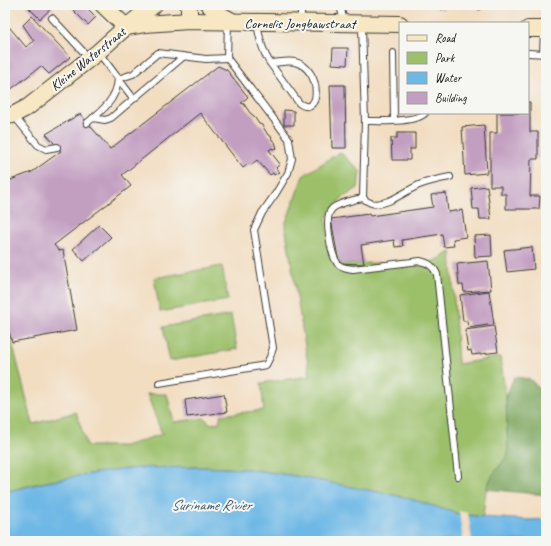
<svg xmlns="http://www.w3.org/2000/svg" width="551" height="546" font-family="Caveat,sans-serif">
	<style>
		.green { fill: #9cc06a; stroke: #5c6e43 }
		.forest { fill: #7da65e; stroke: #4c613d }
		.water { fill: #6eb8e6; stroke: #456a81 }
		.pier { fill: #f2ddc1 }
		.building { fill: #c29fc1 }
		.lines { fill: none; stroke-linecap: round; stroke-linejoin: round }
		.lane-casing { stroke: #3c3935; stroke-width: 8 }
		.secondary-casing { stroke: #3c3935; stroke-width: 18 }
		.lane { stroke: #fff; stroke-width: 6 }
		.secondary { stroke: #f7e8c3; stroke-width: 16 }
		.labels { text-anchor: middle; dominant-baseline: central; stroke-width: 4; stroke-linejoin: round; paint-order: stroke }
		.street-label { font-size: 14px; fill: #1c1c1c; stroke: #f6f6f2 }
		.water-label { font-size: 15px; font-style: italic; fill: #3d5a6d; stroke: #f6f6f2 }
	</style>
	<rect width="100%" height="100%" fill="#f6f6f2"/>
	<filter id="ink" filterUnits="userSpaceOnUse"><feTurbulence type="fractalNoise" baseFrequency=".025" numOctaves="2"/><feDisplacementMap in="SourceGraphic" scale="8" xChannelSelector="R" yChannelSelector="G"/><feConvolveMatrix kernelMatrix="1 2 1 2 8 2 1 2 1" color-interpolation-filters="sRGB"/></filter>
	<filter id="wash" filterUnits="userSpaceOnUse"><feTurbulence type="fractalNoise" baseFrequency=".012" numOctaves="4" result="noise"/><feDisplacementMap in="SourceGraphic" scale="16" xChannelSelector="R" yChannelSelector="G"/><feGaussianBlur stdDeviation="0.9" result="paint"/><feColorMatrix in="noise" values="0 0 0 0 0 0 0 0 0 0 0 0 0 0 0 0 0 1.4 0 .05"/><feComposite in="paint" operator="in"/></filter>
	<g filter="url(#wash)">
		<rect width="100%" height="100%" fill="#f2ddc1"/>
		<g class="green">
			<polygon points="340,152 360,171 358,188 342,198 326,218 329,251 345,264 403,262 426,263 437,260 451,252 458,364 500,357 506,397 508,455 492,476 486,489 483,517 459,514 438,508 296,476 248,469 201,467 138,468 89,474 36,484 5,492 5,319 12,342 33,424 76,412 87,446 125,446 162,434 147,394 167,394 174,422 204,418 211,424 219,422 221,415 264,410 261,383 310,376 285,225 303,176"/>
			<polygon points="222,266 228,300 160,312 154,278"/>
			<polygon points="231,315 237,349 170,361 163,327"/>
		</g>
		<polygon class="forest" points="514,377 530,379 546,396 546,495 486,489 492,476 508,455 506,397"/>
		<path class="water" d="M201 467 248 469 296 476 404 497 459 514 483 517 529 520 546 519V541H5V492C48 481 92 472 137 468 158 467 180 468 201 467Z"/>
		<polygon class="pier" points="459,511 468,513 472,541 463,541"/>
		<g id="blocks">
			<g class="building">
				<polygon points="26,5 55,5 40,19"/>
				<polygon points="79,5 84,5 96,17 88,25 73,10"/>
				<polygon points="439,5 451,5 441,10"/>
				<polygon points="477,5 490,5 479,10"/>
				<polygon points="32,16 70,57 49,74 41,66 5,94 5,22 26,47 34,41 23,25"/>
				<polygon points="333,48 348,48 347,65 332,64"/>
				<polygon points="218,66 227,70 248,97 241,103 244,104 250,113 253,115 259,124 262,125 268,135 271,136 272,140 275,142 277,148 273,149 272,148 269,150 280,164 276,168 279,172 274,175 273,173 270,175 257,160 251,165 248,164 243,168 200,113 122,175 131,186 54,245 59,251 63,250 77,330 12,342 5,319 5,182 32,172 61,151 46,134 80,114 110,149"/>
				<polygon points="330,85 345,85 346,148 332,148"/>
				<polygon points="528,102 530,102 530,132 538,132 538,159 531,159 530,196 540,196 539,209 506,209 506,194 501,194 501,186 490,186 490,133 497,133 497,113 528,113"/>
				<polygon points="284,110 294,111 294,125 284,125"/>
				<polygon points="484,125 487,173 465,175 462,127"/>
				<polygon points="397,133 415,133 415,149 410,149 410,160 392,160 391,138 397,138"/>
				<polygon points="487,186 491,219 480,219 479,209 473,209 471,188"/>
				<polygon points="446,193 448,212 462,210 466,237 453,239 454,246 444,247 442,234 402,240 403,246 395,247 394,240 361,245 364,264 339,263 331,219 369,214 370,216 433,207 431,195"/>
				<polygon points="99,225 111,237 84,261 73,249"/>
				<polygon points="491,235 492,256 475,257 474,236"/>
				<polygon points="532,247 534,269 507,272 504,250"/>
				<polygon points="488,261 491,290 464,292 463,285 459,285 457,264"/>
				<polygon points="489,291 494,324 468,328 467,321 463,321 460,295"/>
				<polygon points="494,326 498,352 472,355 471,350 468,351 465,330"/>
				<polygon points="224,394 227,412 187,417 185,400"/>
			</g>
		</g>
	</g>
	<g filter="url(#ink)">
		<use href="#blocks" fill-opacity="0" stroke="#3c3935" stroke-width="1"/>
		<g class="lines">
			<g class="lane-casing">
				<g id="lane">
					<polyline points="340,5 344,22"/>
					<polyline points="52,18 89,58"/>
					<polyline points="300,21 302,5"/>
					<path d="M257 22C259 37 262 51 270 63L299 103C321 119 323 69 295 62 288 60 278 63 270 63"/>
					<path d="M362 25 365 121 363 198C356 199 335 204 331 210 324 218 331 256 338 264 342 268 348 268 353 269L420 261C429 263 433 266 437 274L458 476"/>
					<polyline points="99,53 133,98"/>
					<polyline points="393,53 394,120"/>
					<polyline points="528,53 546,54"/>
					<polyline points="543,54 544,30"/>
					<polyline points="14,116 38,145 46,149 57,147"/>
					<polyline points="93,118 105,120 111,118 183,57"/>
					<path d="M365 121C379 121 416 123 425 113"/>
					<path d="M87 123C102 111 117 99 118 79L133 74 158 53 206 59 227 58"/>
					<path d="M363 198C365 200 368 202 371 203 385 208 407 190 419 185 429 181 439 179 450 177"/>
					<polyline points="159,383 266,365 270,357 273,348 254,230 262,213 276,193 288,173 292,159 289,139 227,58 228,23"/>
				</g>
			</g>
			<g class="secondary-casing">
				<g id="secondary">
					<polyline points="103,5 126,27"/>
					<polyline points="189,5 189,21"/>
					<polyline points="209,5 221,15 232,21"/>
					<polyline points="126,27 145,24 189,21 400,24"/>
					<polyline points="528,29 546,29"/>
					<polyline points="5,116 13,115 28,107 98,52 126,27 154,5"/>
				</g>
			</g>
			<use href="#lane" class="lane"/>
			<use href="#secondary" class="secondary"/>
		</g>
	</g>
	<g class="labels">
		<g class="street-label">
			<text x="300" y="23">Cornelis Jongbawstraat</text>
			<text transform="translate(88 59) rotate(-39)">Kleine Waterstraat</text>
		</g>
		<g class="water-label">
			<text x="211" y="505">Suriname Rivier</text>
		</g>
	</g>
	<rect width="551" height="546" fill="none" stroke="#f6f6f2" stroke-width="20"/>
	<rect x="399" y="22" width="130" height="92" fill="#f6f6f2" stroke="#9f9f9c"/>
	<rect x="407" y="35" width="20" height="6" fill="#f7e8c3" stroke="#9f9f9c"/>
	<text x="435" y="42" font-size="12" fill="#1c1c1c">Road</text>
	<rect x="407" y="52" width="20" height="12" fill="#9cc06a" stroke="#9f9f9c"/>
	<text x="435" y="62" font-size="12" fill="#1c1c1c">Park</text>
	<rect x="407" y="72" width="20" height="12" fill="#6eb8e6" stroke="#9f9f9c"/>
	<text x="435" y="82" font-size="12" fill="#1c1c1c">Water</text>
	<rect x="407" y="92" width="20" height="12" fill="#c29fc1" stroke="#9f9f9c"/>
	<text x="435" y="102" font-size="12" fill="#1c1c1c">Building</text>
</svg>
